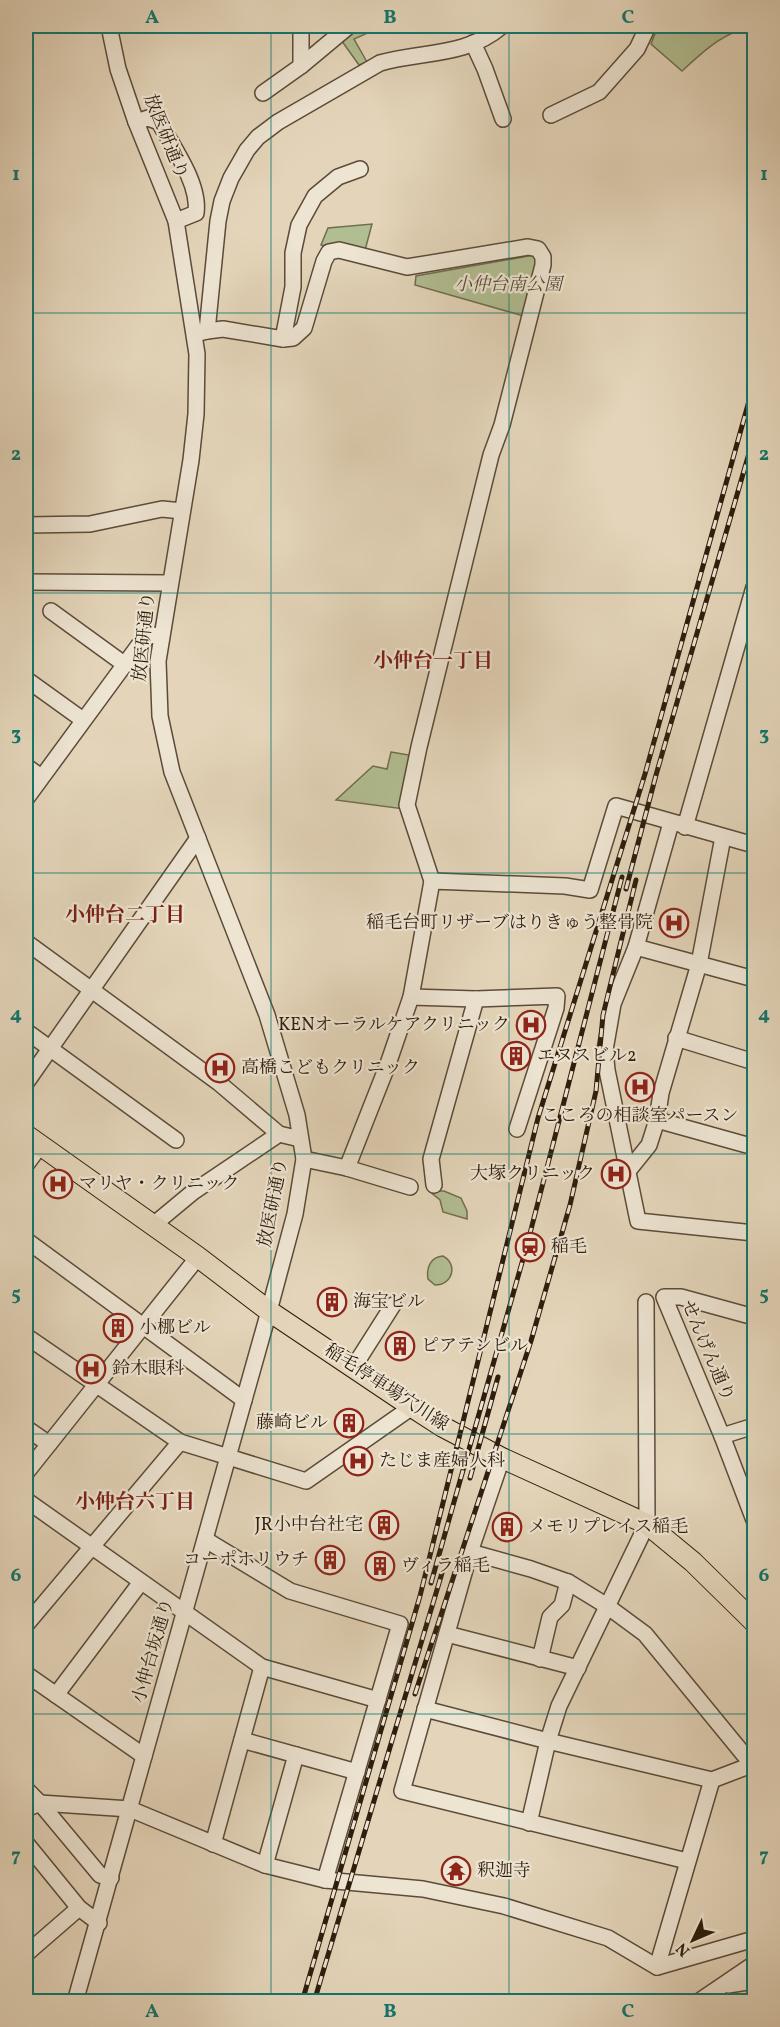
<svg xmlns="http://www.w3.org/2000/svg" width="780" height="2027" font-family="Vollkorn,'Noto Serif JP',serif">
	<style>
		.green { fill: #b1be92; stroke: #706e50; stroke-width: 1.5 }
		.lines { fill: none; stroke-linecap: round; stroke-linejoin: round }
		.minor-casing { stroke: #5c4b38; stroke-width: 18 }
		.major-casing { stroke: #2f1d0d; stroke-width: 22 }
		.minor { stroke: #ede4d2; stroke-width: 15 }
		.major { stroke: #e4d5ba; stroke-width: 20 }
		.rail-casing { stroke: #2f1d0d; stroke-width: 5 }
		.rail { stroke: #ede4d2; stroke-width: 3; stroke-dasharray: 9; stroke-linecap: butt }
		.grid { fill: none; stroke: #0f766e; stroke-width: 1.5; stroke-opacity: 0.55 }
		.labels { text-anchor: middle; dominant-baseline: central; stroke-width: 4.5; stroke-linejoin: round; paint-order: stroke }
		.street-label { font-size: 18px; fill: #2f1d0d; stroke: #ede4d2 }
		.park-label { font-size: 18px; font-style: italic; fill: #564d35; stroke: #ede4d2 }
		.poi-label { font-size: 18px; fill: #2f1d0d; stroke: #ede4d2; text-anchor: start }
		.neighbourhood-label { font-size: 20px; font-weight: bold; fill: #7a1f14; stroke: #ede4d2 }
		.neatline { fill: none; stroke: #0f766e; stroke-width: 2 }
		.grid-label { font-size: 20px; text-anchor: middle; font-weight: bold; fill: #0f766e }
	</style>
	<rect width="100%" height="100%" fill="#e4d5ba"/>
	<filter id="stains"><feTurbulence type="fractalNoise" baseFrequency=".00333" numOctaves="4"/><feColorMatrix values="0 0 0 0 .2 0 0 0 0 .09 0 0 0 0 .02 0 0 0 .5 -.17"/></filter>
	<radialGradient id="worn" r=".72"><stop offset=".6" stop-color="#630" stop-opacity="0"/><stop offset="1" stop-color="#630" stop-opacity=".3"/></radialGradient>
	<g class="green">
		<polygon points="350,26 383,26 354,39 367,62 359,65 339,37"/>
		<path d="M658 26H754V27C724 31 704 51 682 71L651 44Z"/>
		<polygon points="372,224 364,254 321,245 328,228"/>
		<polygon points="534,255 540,262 527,317 415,285 416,276"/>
		<polygon points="391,752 415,756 404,809 336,800 373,766 387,769"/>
		<polygon points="429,1191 444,1191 461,1198 467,1211 467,1219 443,1212 440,1200"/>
		<path d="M443 1256C458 1264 453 1285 435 1285L428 1279C426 1267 431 1257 443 1256Z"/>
	</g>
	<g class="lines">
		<g class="minor-casing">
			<g id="minor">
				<polyline points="473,43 485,69 503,119"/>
				<polyline points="301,66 301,26"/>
				<polyline points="263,93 301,66 349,26"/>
				<polyline points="551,115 599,92 637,49 648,26"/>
				<path d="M136 122 148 118 159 122C173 147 200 184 196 213L176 221"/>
				<polyline points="207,331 223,329 283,339 293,338 304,328 324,261 329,252 339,250 407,267 528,247 538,249 543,257 543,265 502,425 491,455 419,747 407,805 432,881"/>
				<path d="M199 333 207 331 218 221 222 201 231 178 247 150 258 137 278 122 380 63C422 51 466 57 502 26"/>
				<polyline points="283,339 293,287 293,253 299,225 315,196 338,177 360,169"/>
				<polyline points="26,525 90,524 162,509 182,511"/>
				<polyline points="26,582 170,583"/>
				<polyline points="51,611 124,664"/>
				<polyline points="26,679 83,720"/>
				<polyline points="26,766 41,777"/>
				<polyline points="26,799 139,645 150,635 161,636"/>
				<polyline points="671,823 636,947 613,1004 605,1050 607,1070 638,1221 754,1233"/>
				<polyline points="685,827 754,587"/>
				<polyline points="26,942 219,1083 279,1134 300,1139"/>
				<polyline points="636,947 754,979"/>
				<polyline points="411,997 476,999 431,1159 434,1185"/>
				<polyline points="476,999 557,996 556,1008 517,1129"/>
				<polyline points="26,1031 176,1140"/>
				<polyline points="676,1038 754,1062"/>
				<polyline points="26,1083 198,838"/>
				<polyline points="657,1120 754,1147"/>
				<polyline points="304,1159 347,1168 410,1187"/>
				<polyline points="26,1165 40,1146"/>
				<polyline points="347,1168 388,1064 411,997 432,881 565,886 590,890 616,806 754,845"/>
				<polyline points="628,1171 649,1145 657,1120 661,1093 699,964 723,837"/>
				<polyline points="152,1226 193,1192 279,1134"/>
				<polyline points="26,1240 244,1400"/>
				<polyline points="754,1317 681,1297 664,1297 722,1436 754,1520"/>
				<polyline points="26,1336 180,1442 306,1481 412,1407"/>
				<polyline points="353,1368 393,1305"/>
				<polyline points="26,1428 49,1444"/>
				<polyline points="722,1436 754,1426"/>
				<polyline points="502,1458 470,1552 402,1791 687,1861"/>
				<polyline points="26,1473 198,1257"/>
				<polyline points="26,1500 262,1667 378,1700"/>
				<polyline points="206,1540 290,1591 400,1624 325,1880"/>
				<polyline points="470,1552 531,1569 568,1582 607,1606 645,1634 754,1767"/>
				<polyline points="26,1625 180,1442"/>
				<polyline points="447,1634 578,1668"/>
				<polyline points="540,1659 550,1617 562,1605 568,1582"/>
				<polyline points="26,1674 144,1756"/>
				<polyline points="56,1695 141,1582"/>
				<polyline points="425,1709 548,1741 712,1780 754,1764"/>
				<polyline points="242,1740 357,1772"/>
				<polyline points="26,1789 40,1803 100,1875 111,1878"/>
				<polyline points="26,1809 40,1803 130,1809 265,1865 325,1880 423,1889 504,1906 608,1938 657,1967 754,1939"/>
				<polyline points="529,1823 548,1741 559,1706 647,1524 646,1302"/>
				<polyline points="26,1843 79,1908"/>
				<polyline points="213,1844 262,1667"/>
				<polyline points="265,1865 296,1755"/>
				<polyline points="26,1954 79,1908 99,1923"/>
				<polyline points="657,1967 712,1780"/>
				<polyline points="728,1985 754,1981"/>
				<polyline points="75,2002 269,1311 295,1214 304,1159 297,1115 267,1015 172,772 160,716 158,661 191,460 196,414 197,354 176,221 136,122 118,69 109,26"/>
				<polyline points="698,2002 754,1964"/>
			</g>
		</g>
		<g class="major-casing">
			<polyline id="major" points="26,1135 198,1257 269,1311 412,1407 443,1427 502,1458 647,1524 693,1562 754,1622"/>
		</g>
		<use href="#minor" class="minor"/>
		<use href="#major" class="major"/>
		<g class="rail-casing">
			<g id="rail">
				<polyline points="626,889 656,775 754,436"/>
				<polyline points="470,1478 498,1377"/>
				<polyline points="431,1583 527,1245 622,877"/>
				<polyline points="415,1694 531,1341 570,1205 596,1091 603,1015 636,880"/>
				<polyline points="302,2002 420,1596 538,1118 645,774 754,383"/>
				<polyline points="314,2002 442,1573"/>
			</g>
		</g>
		<use href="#rail" class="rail"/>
	</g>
	<path class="grid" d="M271 26V2002M509 26V2002M26 313H754M26 593H754M26 873H754M26 1154H754M26 1434H754M26 1714H754"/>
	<defs>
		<g id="hospital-ring" transform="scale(1.5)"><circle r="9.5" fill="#ede4d2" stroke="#8f2418" stroke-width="1.5"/><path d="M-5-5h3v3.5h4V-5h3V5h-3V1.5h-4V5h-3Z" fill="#8f2418"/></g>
		<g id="building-ring" transform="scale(1.5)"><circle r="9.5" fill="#ede4d2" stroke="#8f2418" stroke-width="1.5"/><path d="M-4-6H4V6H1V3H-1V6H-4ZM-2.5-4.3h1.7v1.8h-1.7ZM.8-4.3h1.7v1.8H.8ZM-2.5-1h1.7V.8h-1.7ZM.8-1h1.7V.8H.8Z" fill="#8f2418"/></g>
		<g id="station-ring" transform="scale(1.5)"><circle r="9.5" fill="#ede4d2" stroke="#8f2418" stroke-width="1.5"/><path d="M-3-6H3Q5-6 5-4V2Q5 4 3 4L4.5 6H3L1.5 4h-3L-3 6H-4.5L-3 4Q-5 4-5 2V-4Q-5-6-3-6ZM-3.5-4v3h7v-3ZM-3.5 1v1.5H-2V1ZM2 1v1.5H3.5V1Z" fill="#8f2418"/></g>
		<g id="temple-ring" transform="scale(1.5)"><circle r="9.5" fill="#ede4d2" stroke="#8f2418" stroke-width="1.5"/><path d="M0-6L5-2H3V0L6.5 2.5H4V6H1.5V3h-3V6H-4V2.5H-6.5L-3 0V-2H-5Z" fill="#8f2418"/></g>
	</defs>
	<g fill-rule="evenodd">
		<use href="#hospital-ring" x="674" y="923"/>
		<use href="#hospital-ring" x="531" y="1025"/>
		<use href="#building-ring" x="516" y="1056"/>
		<use href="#hospital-ring" x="220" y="1068"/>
		<use href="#hospital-ring" x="640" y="1087"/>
		<use href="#hospital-ring" x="616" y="1174"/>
		<use href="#hospital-ring" x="58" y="1184"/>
		<use href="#station-ring" x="530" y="1247"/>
		<use href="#building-ring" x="332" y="1302"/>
		<use href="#building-ring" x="118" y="1328"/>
		<use href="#building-ring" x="400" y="1346"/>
		<use href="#hospital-ring" x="91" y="1369"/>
		<use href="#building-ring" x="349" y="1423"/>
		<use href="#hospital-ring" x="358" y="1461"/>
		<use href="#building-ring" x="384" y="1525"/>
		<use href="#building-ring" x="507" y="1527"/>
		<use href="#building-ring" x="330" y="1560"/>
		<use href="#building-ring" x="380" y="1566"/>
		<use href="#temple-ring" x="456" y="1871"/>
	</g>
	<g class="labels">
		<g class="street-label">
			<text transform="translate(165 137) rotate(68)">放医研通り</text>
			<text transform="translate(145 637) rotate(-84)">放医研通り</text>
			<text transform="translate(274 1203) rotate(-79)">放医研通り</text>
			<text transform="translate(707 1351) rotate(67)">せんげん通り</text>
			<text transform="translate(386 1388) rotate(33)">稲毛停車場穴川線</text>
			<text transform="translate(154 1651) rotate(-74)">小仲台坂通り</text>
		</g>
		<g class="park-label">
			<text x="508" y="285">小仲台南公園</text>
		</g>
		<g class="poi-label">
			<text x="653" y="923" text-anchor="end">稲毛台町リザーブはりきゅう整骨院</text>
			<text x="510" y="1025" text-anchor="end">KENオーラルケアクリニック</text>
			<text x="537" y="1056">エヌスビル2</text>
			<text x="241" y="1068">高橋こどもクリニック</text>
			<text x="640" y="1116" text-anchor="middle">こころの相談室パースン</text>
			<text x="595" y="1174" text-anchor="end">大塚クリニック</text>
			<text x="79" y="1184">マリヤ・クリニック</text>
			<text x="551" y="1247">稲毛</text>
			<text x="353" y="1302">海宝ビル</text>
			<text x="139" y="1328">小梛ビル</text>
			<text x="421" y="1346">ピアテンビル</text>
			<text x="112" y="1369">鈴木眼科</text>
			<text x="328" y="1423" text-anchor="end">藤崎ビル</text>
			<text x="379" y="1461">たじま産婦人科</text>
			<text x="363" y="1525" text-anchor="end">JR小中台社宅</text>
			<text x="528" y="1527">メモリプレイス稲毛</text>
			<text x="309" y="1560" text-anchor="end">コーポホリウチ</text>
			<text x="401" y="1566">ヴィラ稲毛</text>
			<text x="477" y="1871">釈迦寺</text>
		</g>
		<g class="neighbourhood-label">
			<text x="433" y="662">小仲台一丁目</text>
			<text x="125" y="916">小仲台二丁目</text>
			<text x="135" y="1503">小仲台六丁目</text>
		</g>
	</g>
	<rect width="780" height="2027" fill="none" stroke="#e4d5ba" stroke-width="66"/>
	<g transform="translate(693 1940) rotate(226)" stroke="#ede4d2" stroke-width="4.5" paint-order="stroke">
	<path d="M0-4.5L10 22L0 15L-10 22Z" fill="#2f1d0d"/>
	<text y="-9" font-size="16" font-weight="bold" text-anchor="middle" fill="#2f1d0d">N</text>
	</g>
	<rect x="33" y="33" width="714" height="1961" class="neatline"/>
	<g class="grid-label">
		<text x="152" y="23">A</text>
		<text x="390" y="23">B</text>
		<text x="628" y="23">C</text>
		<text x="16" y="180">1</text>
		<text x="764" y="180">1</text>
		<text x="16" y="460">2</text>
		<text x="764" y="460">2</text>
		<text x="16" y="740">3</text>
		<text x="764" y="740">3</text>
		<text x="16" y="1020">4</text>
		<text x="764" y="1020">4</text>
		<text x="16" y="1300">5</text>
		<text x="764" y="1300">5</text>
		<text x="16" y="1581">6</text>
		<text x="764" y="1581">6</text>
		<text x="16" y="1861">7</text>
		<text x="764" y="1861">7</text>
		<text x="152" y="2017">A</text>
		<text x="390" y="2017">B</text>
		<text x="628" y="2017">C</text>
	</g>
	<rect width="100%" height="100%" filter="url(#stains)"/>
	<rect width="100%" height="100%" fill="url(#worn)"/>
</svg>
